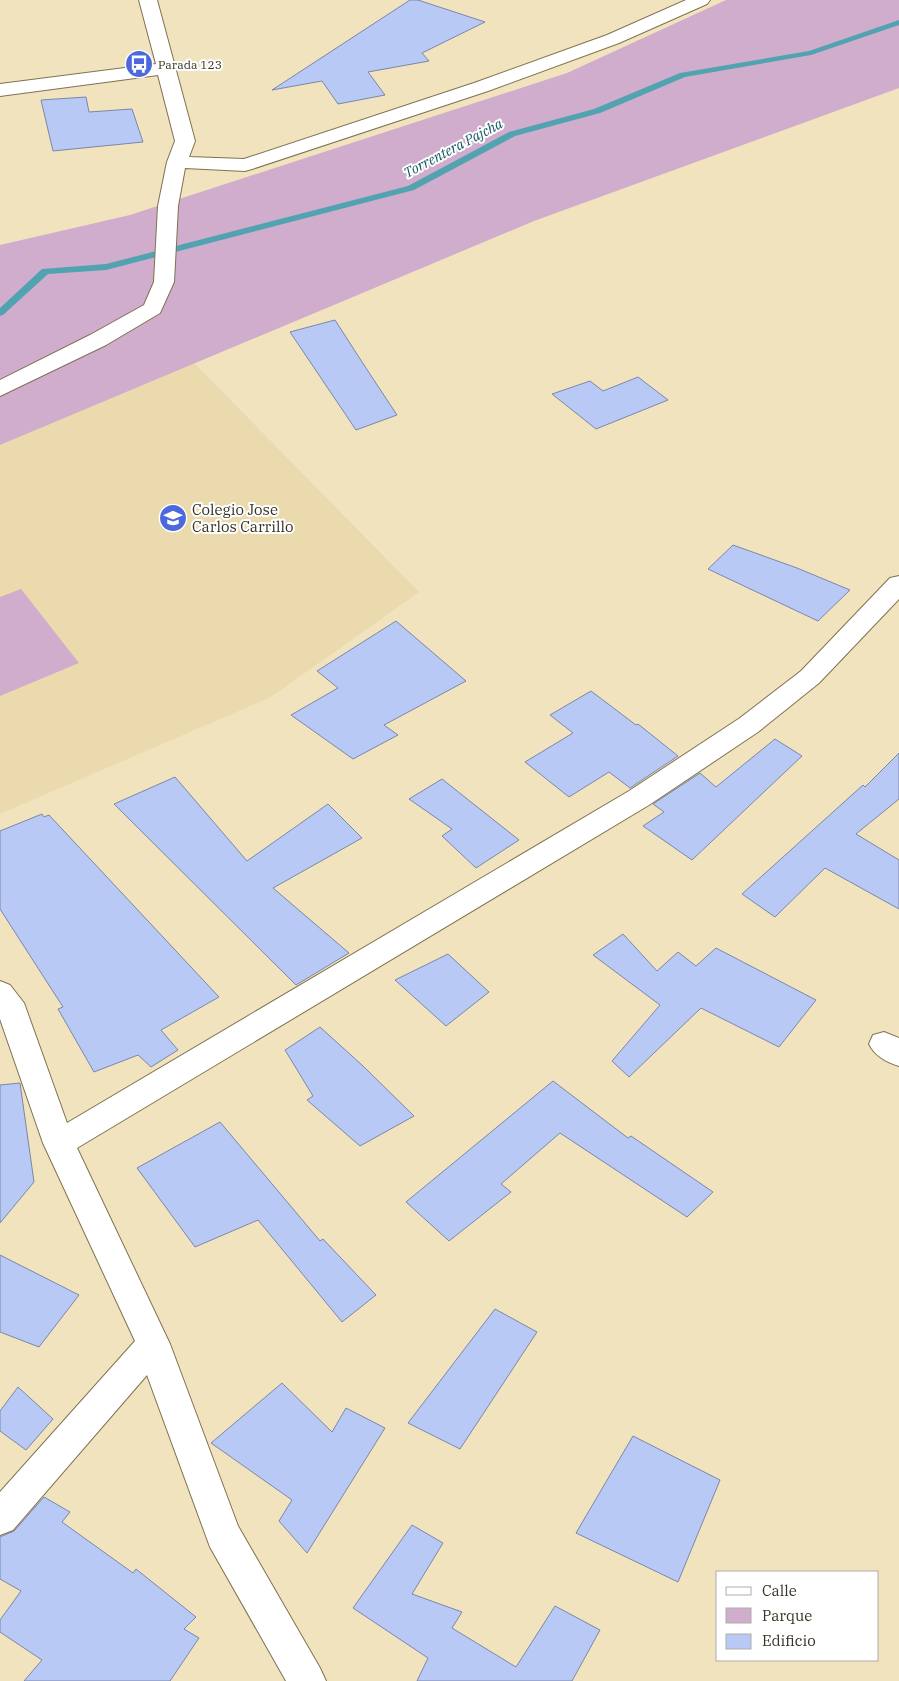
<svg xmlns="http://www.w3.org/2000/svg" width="899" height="1681" font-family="'IBM Plex Serif',serif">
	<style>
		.built { fill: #ebdaad }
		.green { fill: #d0accd }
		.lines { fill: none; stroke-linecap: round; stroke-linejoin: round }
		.stream { fill: #52a3b0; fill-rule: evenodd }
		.building { fill: #b9c9f5; stroke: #7b87a8 }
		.minor-casing { stroke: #7f7250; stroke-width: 2 }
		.minor { fill: #fff; fill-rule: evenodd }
		.labels { text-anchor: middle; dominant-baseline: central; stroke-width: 4; stroke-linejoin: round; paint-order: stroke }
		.far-poi-label { font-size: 12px; fill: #383324; stroke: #fff; text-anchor: start }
		.far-water-label { font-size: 14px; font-style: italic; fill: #135863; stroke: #fff }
		.poi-label { font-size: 15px; fill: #383324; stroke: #fff; text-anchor: start }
	</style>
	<rect width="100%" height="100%" fill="#f1e3be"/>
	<polygon class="built" points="194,363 419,592 271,697 0,814 0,445"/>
	<g class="green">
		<polygon points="726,0 899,0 899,88 534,221 0,445 0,245 130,215 567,73"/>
		<polygon points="21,589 79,663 0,696 0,597"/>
	</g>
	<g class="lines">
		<polygon class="stream" points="899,20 899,25 811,55 685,77 600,113 515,136 414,190 106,270 48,274 3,315 0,316 0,308 42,269 106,264 408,186 509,132 594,109 680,73 809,51"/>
	</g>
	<g class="building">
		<polygon points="410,0 418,0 485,22 422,53 429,61 368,72 385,95 338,104 322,81 272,90"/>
		<polygon points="86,97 89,112 132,109 143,142 53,151 41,100"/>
		<polygon points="335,320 364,365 397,415 356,430 290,332"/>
		<polygon points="638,377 668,400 596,429 552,394 590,381 603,391"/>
		<polygon points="733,545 797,568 850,590 818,621 708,569"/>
		<polygon points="396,621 466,681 384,725 398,735 353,759 291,715 338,688 317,671"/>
		<polygon points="591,691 636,725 638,724 678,756 630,788 609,772 569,797 525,762 573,733 550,715"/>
		<polygon points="775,739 802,756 692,860 643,826 664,812 653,804 700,773 716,787"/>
		<polygon points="899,753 899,799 856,834 899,860 899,909 825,868 775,917 742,894 863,785 865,787"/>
		<polygon points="175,777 247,861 328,804 362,838 273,888 349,953 296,985 114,804"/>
		<polygon points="442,779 519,840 476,868 442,836 452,829 409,799"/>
		<polygon points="42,814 44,817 49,815 219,997 161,1030 178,1050 151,1067 138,1055 94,1072 58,1009 63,1007 0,909 0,831"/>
		<polygon points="623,934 657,971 678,952 696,966 716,948 816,1000 779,1047 701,1008 629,1077 612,1061 660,1005 593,955"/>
		<polygon points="448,954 489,992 446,1026 395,980"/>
		<polygon points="320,1027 363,1066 414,1116 360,1146 307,1100 313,1096 285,1050"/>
		<polygon points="553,1081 628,1138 631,1136 713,1192 687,1217 560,1133 501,1184 511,1192 449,1241 406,1202"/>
		<polygon points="20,1083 34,1182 0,1223 0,1085"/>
		<polygon points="220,1122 320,1241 323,1239 376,1295 342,1322 258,1220 195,1247 137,1168"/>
		<polygon points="0,1255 79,1295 39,1347 0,1332"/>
		<polygon points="495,1309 537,1332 460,1449 408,1423"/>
		<polygon points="282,1383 332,1432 346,1408 385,1428 307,1553 279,1521 292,1500 211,1443"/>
		<polygon points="18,1387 53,1419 26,1450 0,1431 0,1411"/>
		<polygon points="633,1436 720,1480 678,1582 576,1533"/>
		<polygon points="44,1497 70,1512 62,1522 133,1573 136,1569 196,1617 184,1629 199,1638 170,1681 24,1681 42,1660 0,1632 0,1620 21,1591 0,1579 0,1537 14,1531"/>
		<polygon points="412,1525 443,1543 412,1594 462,1612 452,1628 516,1667 555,1606 600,1630 572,1681 417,1681 428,1658 353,1608"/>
	</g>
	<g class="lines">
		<g class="minor-casing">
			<g id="minor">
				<polygon points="139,0 157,0 195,141 189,157 244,159 474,83 607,35 686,0 710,0 707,4 619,43 488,91 252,169 245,171 185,168 178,206 174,282 160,313 106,345 0,396 0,380 90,335 144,305 154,282 158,206 167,162 175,141 158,75 0,96 0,84 156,64"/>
				<polygon points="899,576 899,599 819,683 758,732 649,805 77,1148 170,1344 238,1526 320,1668 326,1681 286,1681 210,1547 147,1375 13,1530 0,1535 0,1492 135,1341 43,1143 0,1019 0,981 10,985 24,1003 67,1123 629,791 740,718 801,671 890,578"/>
				<path d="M884 1032 899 1038V1066C886 1062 875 1056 869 1044L873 1035Z"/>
			</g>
		</g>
		<use href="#minor" class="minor"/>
	</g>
	<defs>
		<g id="bus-disc" transform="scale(1.4375)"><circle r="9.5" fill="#4c68dc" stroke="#fff"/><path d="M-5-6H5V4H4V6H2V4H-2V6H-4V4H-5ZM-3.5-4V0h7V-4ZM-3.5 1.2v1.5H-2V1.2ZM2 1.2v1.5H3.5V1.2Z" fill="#fff"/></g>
		<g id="school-disc" transform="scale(1.4375)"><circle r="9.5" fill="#4c68dc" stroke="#fff"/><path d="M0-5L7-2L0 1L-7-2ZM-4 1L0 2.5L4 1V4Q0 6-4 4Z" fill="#fff"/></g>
	</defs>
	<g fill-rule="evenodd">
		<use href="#bus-disc" x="139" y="64"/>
		<use href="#school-disc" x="173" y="518"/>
	</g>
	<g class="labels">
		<g class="far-poi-label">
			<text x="158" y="64">Parada 123</text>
		</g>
		<g class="far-water-label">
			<text transform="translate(453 148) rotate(-28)">Torrentera Pajcha</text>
		</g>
		<g class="poi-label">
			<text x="192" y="509">Colegio Jose<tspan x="192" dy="17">Carlos Carrillo</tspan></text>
		</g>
	</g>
	<rect x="716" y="1571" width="162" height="90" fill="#ffffff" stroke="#afada7"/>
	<rect x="726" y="1587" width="25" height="8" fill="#ffffff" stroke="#afada7"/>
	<text x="762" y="1596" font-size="15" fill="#383324">Calle</text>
	<rect x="726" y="1608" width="25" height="15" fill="#d0accd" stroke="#afada7"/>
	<text x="762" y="1621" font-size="15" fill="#383324">Parque</text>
	<rect x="726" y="1634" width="25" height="15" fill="#b9c9f5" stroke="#afada7"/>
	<text x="762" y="1646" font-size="15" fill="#383324">Edificio</text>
</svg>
